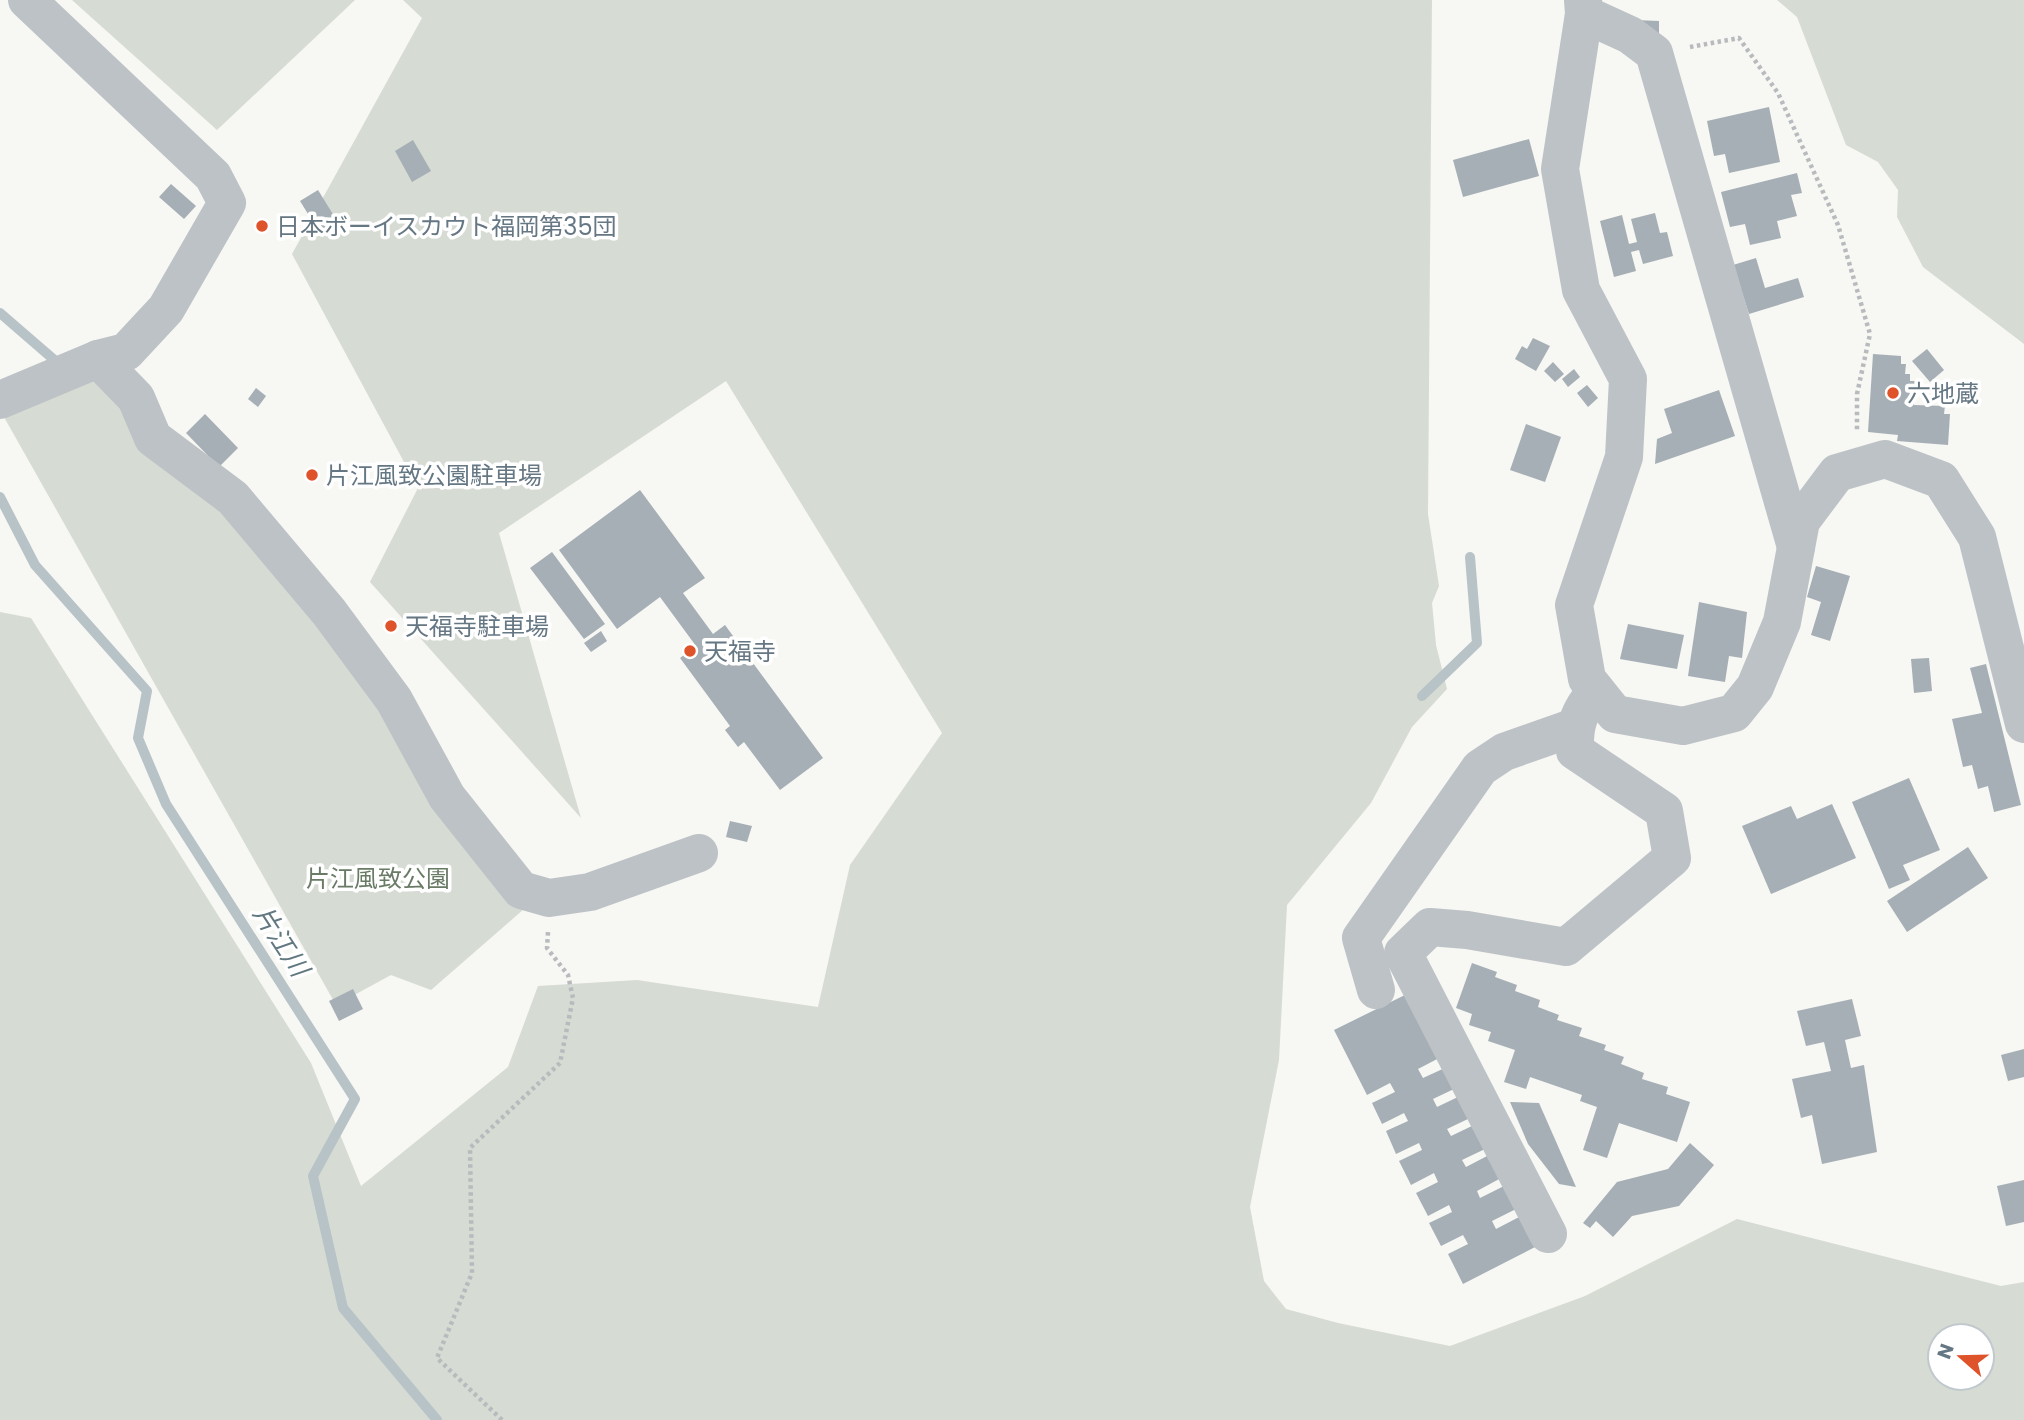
<svg xmlns="http://www.w3.org/2000/svg" width="2024" height="1420" font-family="Poppins,'Noto Sans JP',sans-serif">
	<style>
		.green { fill: #d6dbd3; fill-rule: evenodd }
		.lines { fill: none; stroke-linecap: round; stroke-linejoin: round }
		.stream { stroke: #b7c3c7; stroke-width: 10 }
		.building { fill: #a6afb5 }
		.path { stroke: #b8bbbe; stroke-width: 4.5; stroke-dasharray: 3.5 3.5; stroke-linecap: butt }
		.minor { stroke: #bdc2c6; stroke-width: 38 }
		.poi-dot { fill: #df532a; stroke: #fff; stroke-width: 2.5 }
		.labels { text-anchor: middle; dominant-baseline: central; stroke-width: 7; stroke-linejoin: round; paint-order: stroke }
		.poi-label { font-size: 24px; fill: #667784; stroke: #fff; text-anchor: start }
		.park-label { font-size: 24px; fill: #697b65; stroke: #fff }
		.water-label { font-size: 26px; font-style: italic; fill: #627880; stroke: #fff }
	</style>
	<rect width="100%" height="100%" fill="#f7f7f3"/>
	<g class="green">
		<polygon points="72,0 355,0 217,130"/>
		<path d="M403 0H1432L1428 514 1439 586 1432 603 1436 645 1447 689 1412 727 1371 803 1287 905 1279 1060 1250 1207 1264 1281 1286 1309 1338 1323 1450 1346 1585 1296 1737 1219 2001 1286 2024 1282V1420H0V612L31 618 311 1063 361 1186 508 1067 538 986 637 980 818 1007 850 865 942 733 726 381 499 533 581 818 370 582 418 488 292 254 422 18ZM1940 1336H1982V1378H1940Z"/>
		<polygon points="1777,0 2024,0 2024,344 1923,267 1897,217 1898,190 1878,162 1846,145 1797,17"/>
		<polygon points="98,370 319,614 524,909 431,990 391,975 336,1005 0,410"/>
	</g>
	<g class="lines">
		<g class="stream">
			<polyline points="0,313 59,364 55,365"/>
			<polyline points="0,497 35,565 147,691 138,738 166,804 355,1099 313,1176 343,1308 437,1420"/>
			<polyline points="1422,696 1477,643 1470,557"/>
		</g>
	</g>
	<g class="building">
		<polygon points="1635,20 1659,21 1659,37"/>
		<polygon points="1769,107 1780,162 1729,173 1725,154 1714,156 1707,121"/>
		<polygon points="1529,139 1539,176 1463,197 1453,160"/>
		<polygon points="413,140 431,171 412,182 395,151"/>
		<polygon points="1797,173 1802,193 1791,195 1797,216 1777,221 1781,238 1750,245 1745,224 1730,227 1721,192"/>
		<polygon points="171,184 196,206 184,219 159,197"/>
		<polygon points="318,190 339,224 321,235 300,201"/>
		<polygon points="1655,213 1660,233 1667,232 1673,256 1643,264 1639,250 1631,252 1636,271 1614,277 1600,221 1622,215 1629,244 1637,242 1631,219"/>
		<polygon points="1756,258 1765,288 1798,278 1804,297 1749,314 1733,265"/>
		<polygon points="1533,338 1550,346 1536,371 1515,359 1522,346 1527,349"/>
		<polygon points="1927,349 1944,370 1930,382 1912,361"/>
		<polygon points="1873,354 1901,356 1901,364 1906,364 1905,374 1910,374 1910,381 1915,381 1914,405 1945,406 1944,414 1950,414 1948,445 1897,441 1898,435 1868,432"/>
		<polygon points="1553,362 1564,374 1555,382 1544,371"/>
		<polygon points="1574,369 1580,377 1568,387 1562,379"/>
		<polygon points="1587,385 1598,398 1588,407 1577,393"/>
		<polygon points="256,388 266,396 258,407 248,399"/>
		<polygon points="1719,390 1735,436 1655,464 1657,439 1672,433 1664,409"/>
		<polygon points="205,414 238,448 219,467 186,433"/>
		<polygon points="1526,424 1561,437 1545,482 1510,470"/>
		<polygon points="640,490 705,578 683,593 713,634 725,625 823,758 780,790 744,742 738,747 725,730 730,726 680,658 696,646 660,597 617,629 559,550"/>
		<polygon points="552,552 605,624 584,639 530,568"/>
		<polygon points="1816,566 1850,576 1830,641 1811,635 1821,602 1807,597"/>
		<polygon points="1699,602 1747,612 1742,658 1729,656 1725,682 1688,676"/>
		<polygon points="1628,624 1684,635 1677,669 1620,659"/>
		<polygon points="601,631 607,641 591,652 584,643"/>
		<polygon points="1929,658 1932,691 1914,693 1911,659"/>
		<polygon points="1986,664 2021,805 1994,812 1988,786 1978,789 1972,765 1963,767 1952,719 1982,713 1970,668"/>
		<polygon points="1909,778 1940,850 1903,865 1910,880 1889,889 1852,802"/>
		<polygon points="1832,804 1856,858 1771,894 1742,826 1791,806 1797,819"/>
		<polygon points="730,821 752,826 747,842 726,837"/>
		<polygon points="1968,847 1988,878 1907,932 1887,901"/>
		<polygon points="1472,963 1497,972 1495,977 1517,985 1515,991 1540,1000 1538,1007 1559,1015 1557,1020 1582,1028 1579,1036 1606,1045 1604,1050 1624,1057 1621,1064 1644,1073 1642,1079 1668,1087 1666,1094 1690,1102 1677,1142 1619,1123 1607,1158 1583,1150 1597,1107 1580,1101 1582,1095 1530,1077 1526,1089 1504,1082 1515,1050 1488,1041 1491,1032 1469,1025 1472,1014 1456,1008"/>
		<polygon points="353,989 363,1009 339,1021 329,1001"/>
		<polygon points="1409,993 1441,1057 1418,1069 1423,1078 1447,1067 1456,1088 1433,1099 1437,1107 1460,1096 1470,1118 1447,1129 1451,1136 1474,1125 1485,1149 1462,1160 1466,1167 1489,1155 1501,1178 1477,1191 1480,1198 1504,1186 1516,1209 1492,1221 1496,1229 1521,1216 1537,1246 1463,1284 1448,1254 1468,1244 1463,1235 1441,1246 1429,1223 1452,1212 1449,1205 1428,1216 1416,1193 1438,1182 1434,1173 1411,1185 1399,1161 1422,1150 1419,1143 1396,1154 1386,1131 1408,1121 1404,1113 1382,1124 1372,1103 1395,1092 1390,1083 1367,1095 1334,1030"/>
		<polygon points="1852,999 1861,1036 1845,1040 1851,1068 1864,1065 1877,1152 1822,1164 1812,1115 1801,1118 1792,1079 1831,1071 1824,1042 1806,1046 1797,1011"/>
		<polygon points="2024,1049 2024,1077 2008,1081 2001,1055"/>
		<polygon points="1510,1102 1539,1103 1576,1187 1559,1184 1528,1144"/>
		<polygon points="1690,1143 1714,1165 1679,1206 1632,1216 1613,1237 1596,1221 1590,1228 1583,1223 1617,1182 1668,1169"/>
		<polygon points="2024,1180 2024,1222 2006,1226 1997,1186"/>
	</g>
	<g class="lines">
		<g class="path">
			<polyline points="1690,47 1739,38 1778,93 1838,225 1870,334 1857,394 1857,432"/>
			<polyline points="502,1420 437,1358 472,1273 470,1148 560,1063 573,998 568,975 547,948 548,932"/>
		</g>
		<g class="minor">
			<polyline points="1583,0 1584,14 1560,169 1581,290 1628,379 1624,457 1574,605 1587,679 1615,714 1683,726 1734,713 1755,687 1782,622 1801,521 1837,473 1885,459 1941,480 1977,537 2024,724"/>
			<polyline points="1584,14 1630,35 1654,53 1796,547"/>
			<polyline points="98,359 136,398 153,438 233,498 329,612 394,700 447,797 521,890 549,898 590,892 699,853"/>
			<polyline points="0,400 98,359 126,352 166,309 227,203 213,176 27,0"/>
			<polyline points="1376,990 1361,938 1480,768 1504,752 1575,727"/>
			<path d="M1548 1234 1403 953 1430 927 1467 930 1566 947 1672 858 1664 811 1575 751C1574 724 1579 711 1596 691"/>
		</g>
	</g>
	<g class="poi-dot">
		<circle cx="262" cy="226" r="7"/>
		<circle cx="1893" cy="393" r="7"/>
		<circle cx="312" cy="475" r="7"/>
		<circle cx="391" cy="626" r="7"/>
		<circle cx="690" cy="651" r="7"/>
	</g>
	<g class="labels">
		<g class="poi-label">
			<text x="276" y="226">日本ボーイスカウト福岡第35団</text>
			<text x="1907" y="393">六地蔵</text>
			<text x="326" y="475">片江風致公園駐車場</text>
			<text x="405" y="626">天福寺駐車場</text>
			<text x="704" y="651">天福寺</text>
		</g>
		<g class="park-label">
			<text x="378" y="878">片江風致公園</text>
		</g>
		<g class="water-label">
			<text transform="translate(281 941) rotate(57)">片江川</text>
		</g>
	</g>
	<g transform="translate(1961 1357) rotate(290)"><circle r="33" fill="#ffffff" stroke="#c2c9ce" stroke-width="2"/>
	<path d="M0-5L12 26L0 18L-12 26Z" fill="#df532a"/>
	<text y="-10" font-size="19" font-weight="bold" text-anchor="middle" fill="#667784">N</text>
	</g>
</svg>
